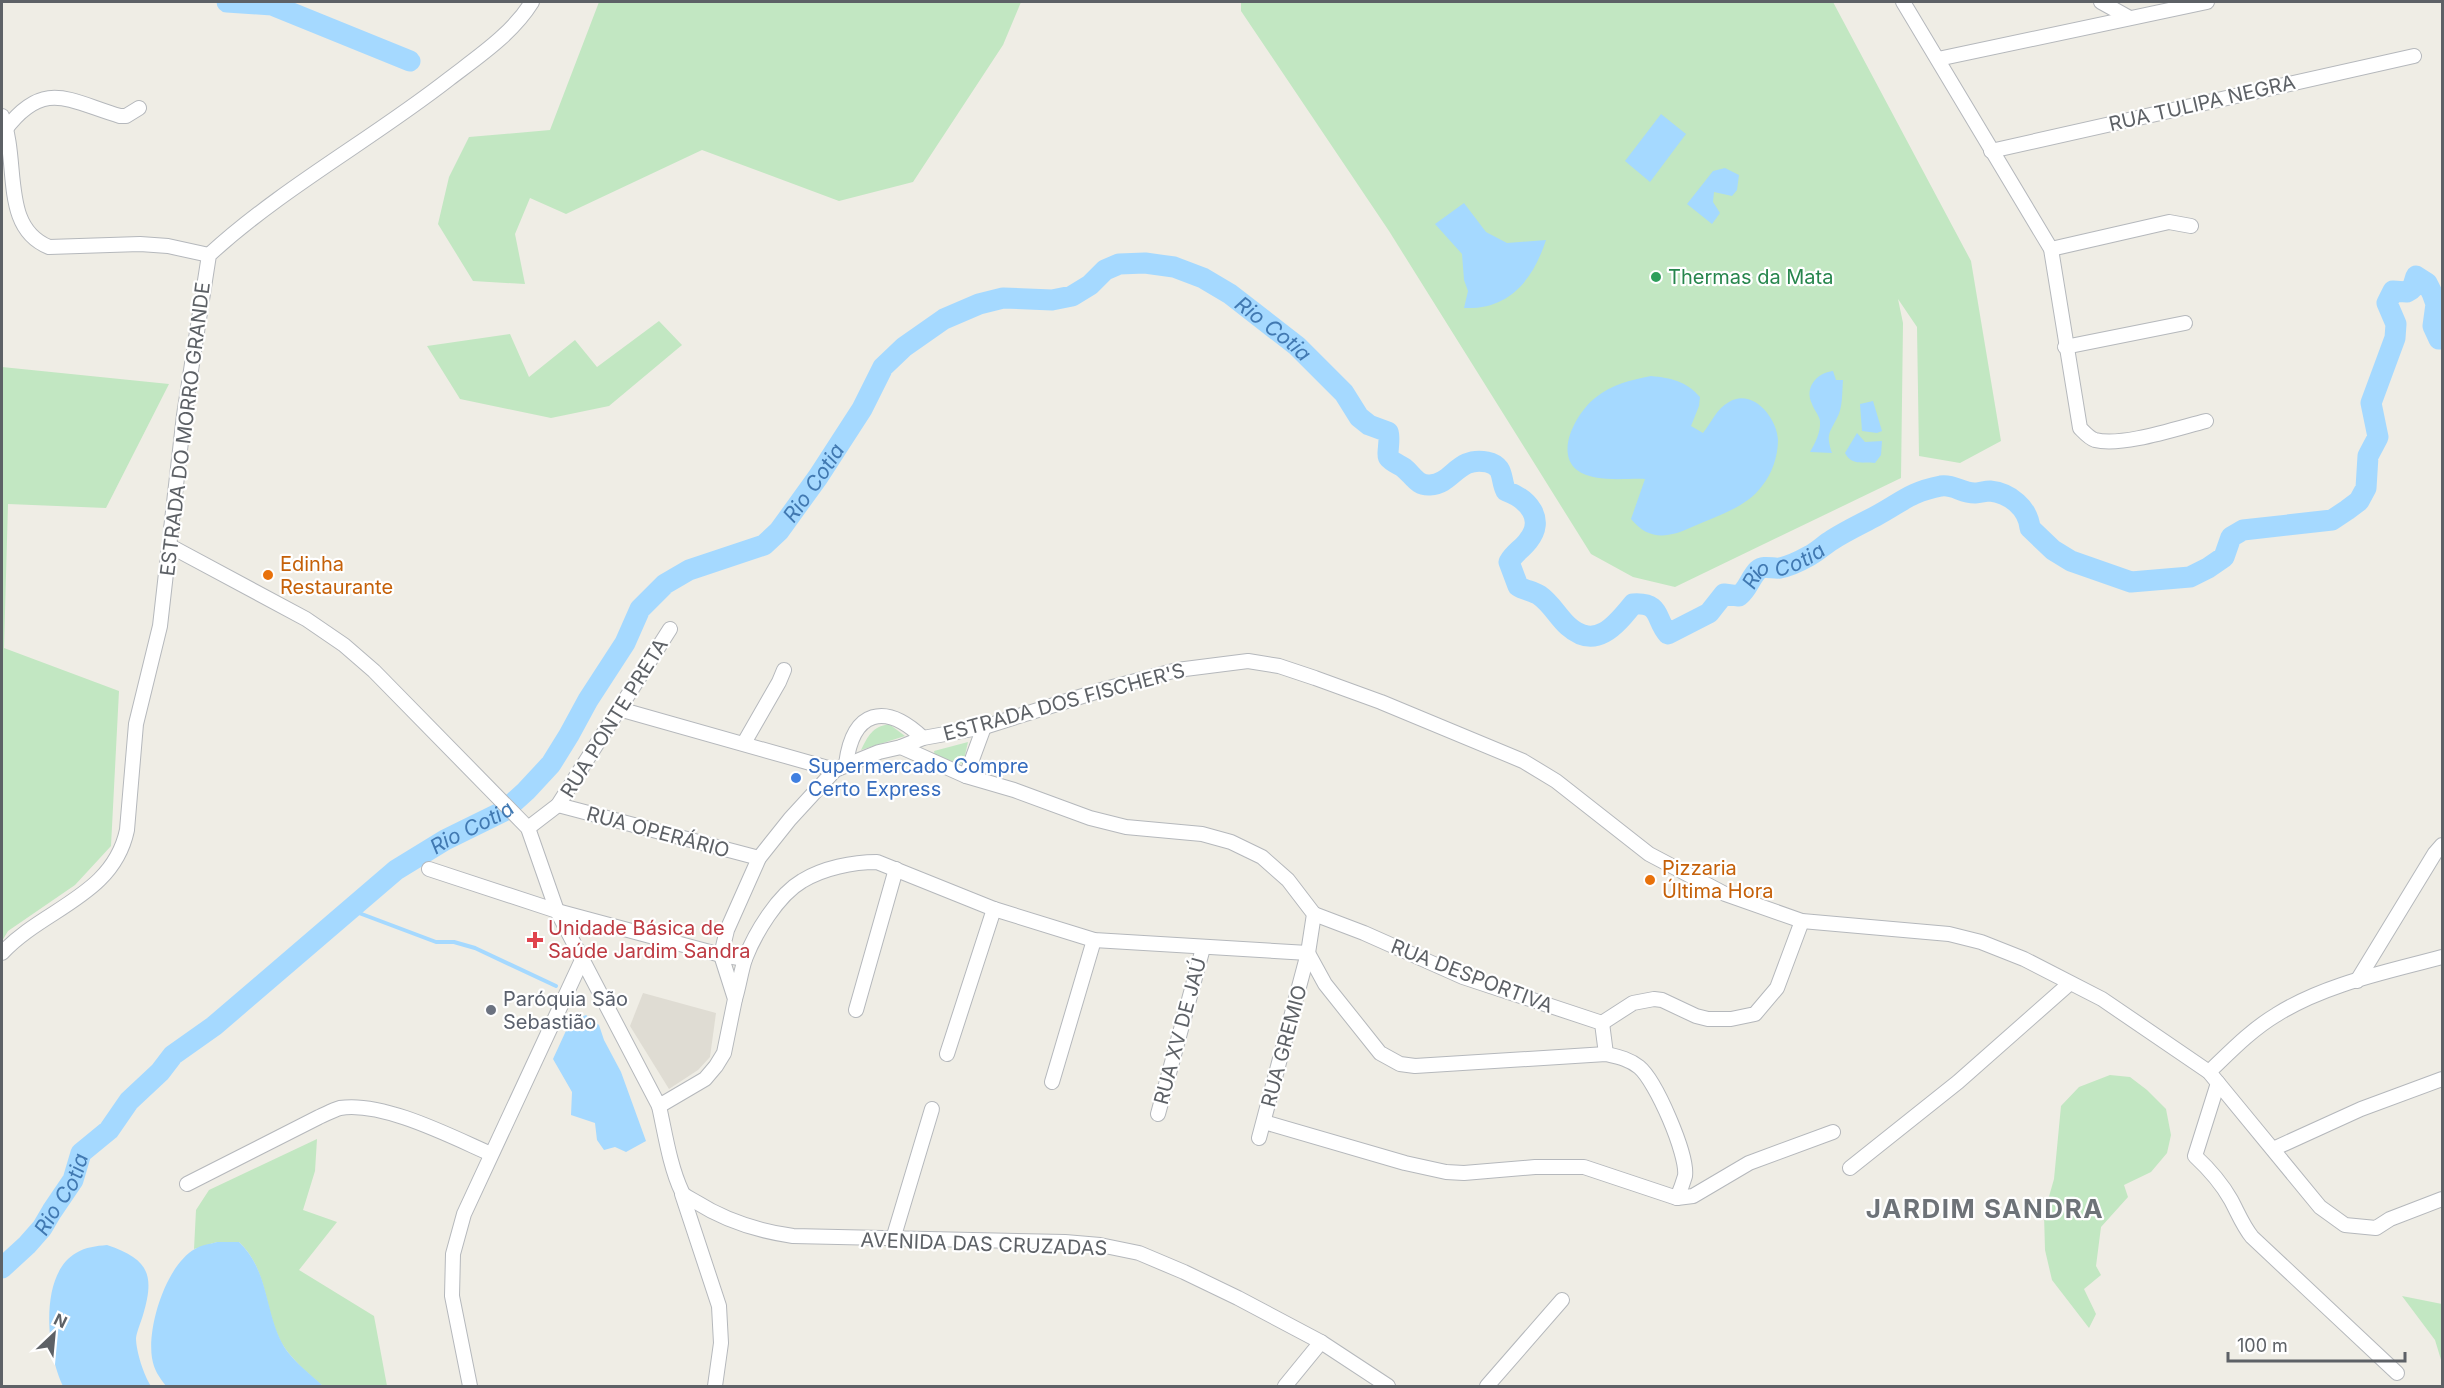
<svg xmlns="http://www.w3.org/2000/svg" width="2444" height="1388" font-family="Inter,sans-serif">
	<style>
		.education { fill: #dfdcd3 }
		.green { fill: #c2e7c2 }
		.water { fill: #a5d9ff }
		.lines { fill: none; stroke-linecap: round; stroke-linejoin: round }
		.stream { stroke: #a5d9ff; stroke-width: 4 }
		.river { stroke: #a5d9ff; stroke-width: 21 }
		.minor-casing { stroke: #b5b8bc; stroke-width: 16 }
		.minor { stroke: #fff; stroke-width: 14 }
		.leisure-dot { fill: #2e9e5b; stroke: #fff; stroke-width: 2 }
		.food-dot { fill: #e8710a; stroke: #fff; stroke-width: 2 }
		.shop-dot { fill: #3f7fe0; stroke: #fff; stroke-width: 2 }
		.health-dot { fill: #e0444e; stroke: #fff; stroke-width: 2 }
		.worship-dot { fill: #6b7280; stroke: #fff; stroke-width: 2 }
		.labels { text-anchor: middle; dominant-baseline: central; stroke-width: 4.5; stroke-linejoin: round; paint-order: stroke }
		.street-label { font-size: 20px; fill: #5d6166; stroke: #fff }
		.leisure-label { font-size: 20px; fill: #27864d; stroke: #fff; text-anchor: start }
		.food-label { font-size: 20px; fill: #c56008; stroke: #fff; text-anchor: start }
		.shop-label { font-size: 20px; fill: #366cbe; stroke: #fff; text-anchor: start }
		.health-label { font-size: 20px; fill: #be3a42; stroke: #fff; text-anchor: start }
		.worship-label { font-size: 20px; fill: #5b616d; stroke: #fff; text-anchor: start }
		.water-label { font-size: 21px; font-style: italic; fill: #4179b2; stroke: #fff }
		.district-label { font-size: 26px; font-weight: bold; letter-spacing: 1.5px; fill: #6e7378; stroke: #fff }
	</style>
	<rect width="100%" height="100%" fill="#efede5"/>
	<polygon class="education" points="643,993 716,1013 710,1057 698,1070 669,1089 630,1026"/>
	<g class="green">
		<polygon points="599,2 1021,2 1003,45 913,182 839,201 702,150 566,214 530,198 515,234 525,284 473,281 438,224 449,177 469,137 550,130"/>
		<polygon points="1241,2 1833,2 1971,261 2001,441 1960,463 1919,456 1917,327 1898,299 1903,323 1901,478 1675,587 1633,577 1591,554 1389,231 1241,11"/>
		<polygon points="659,321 682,345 609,406 551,418 460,399 427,346 510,334 529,377 575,340 597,367"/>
		<polygon points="2,367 169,384 106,508 8,504 4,648 119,691 111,846 75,885 8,931 2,941"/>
		<path d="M889 724 905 736 861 750C868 736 872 727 889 724Z"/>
		<polygon points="968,742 963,764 935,757 934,751"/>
		<polygon points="2110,1075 2130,1077 2147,1090 2166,1109 2171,1135 2167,1153 2151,1172 2124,1185 2128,1197 2101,1227 2096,1266 2101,1275 2084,1289 2096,1314 2089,1328 2052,1280 2045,1250 2044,1214 2054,1179 2061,1106 2079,1087"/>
		<path d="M317 1139 315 1171 303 1210 337 1222 299 1270 374 1316 387 1386H323C311 1376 297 1364 287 1351 263 1319 271 1272 239 1242H217L194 1249 196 1210 209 1190Z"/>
		<polygon points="2402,1296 2442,1304 2442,1363 2435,1340"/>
	</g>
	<g class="water">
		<polygon points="1661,114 1686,134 1650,182 1625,161"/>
		<polygon points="1725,168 1739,175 1737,190 1732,196 1714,192 1713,202 1720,213 1712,224 1687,204 1713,171"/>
		<path d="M1464 203 1486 232 1507 243 1546 240C1533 280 1509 310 1464 308L1468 291 1464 280 1462 254 1435 224Z"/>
		<path d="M1833 371 1836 380H1843C1842 391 1843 408 1837 418 1829 434 1826 434 1832 453L1810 452C1815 443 1821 432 1820 421 1819 415 1814 410 1812 404 1804 387 1817 373 1833 371Z"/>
		<path d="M1651 376C1671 378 1686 381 1700 397L1699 406 1691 426 1703 433C1711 423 1717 408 1729 402 1752 388 1777 417 1778 440 1778 456 1772 474 1762 486 1746 508 1716 516 1692 527 1668 538 1649 541 1631 519L1645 479C1625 478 1594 483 1577 470 1554 452 1578 411 1595 398 1612 384 1631 380 1651 376Z"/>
		<polygon points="1873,401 1882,431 1877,433 1862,431 1860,404"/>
		<path d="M1857 433 1865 442 1882 441 1881 455 1875 463C1862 462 1851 465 1845 453Z"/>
		<polygon points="586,1015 599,1025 604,1040 621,1072 646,1141 626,1152 615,1147 604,1150 597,1140 595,1123 571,1115 572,1092 553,1059 570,1022"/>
		<path d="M217 1242H239C271 1272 264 1318 287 1351 297 1364 311 1375 323 1386H166C159 1377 154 1370 152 1358 147 1327 166 1265 195 1249 201 1245 210 1244 217 1242Z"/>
		<path d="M107 1245C149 1259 155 1275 143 1315 141 1322 137 1331 136 1338 136 1351 144 1376 151 1386H63C47 1354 38 1275 76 1253 86 1247 96 1246 107 1245Z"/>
	</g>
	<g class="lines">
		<polyline class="stream" points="356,905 359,913 436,942 454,942 475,948 556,986"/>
		<g class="river">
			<polyline points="227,2 272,5 410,61"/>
			<path id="s1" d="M2 1268 27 1245 42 1228 52 1211 73 1180 81 1153 109 1130 129 1101 160 1072 173 1055 214 1026 396 870 445 840 504 811 526 791 551 764 569 735 588 700 625 643 640 609 665 584 689 570 764 545 779 531 818 477 862 409 883 367 904 347 944 319 979 304 1003 298 1052 300 1072 296 1090 285 1105 270 1119 264 1145 263 1174 267 1203 278 1230 294 1297 346 1344 393 1359 417 1369 425 1388 432C1391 439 1386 455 1389 458 1392 462 1400 465 1404 468 1413 475 1417 486 1430 485 1453 484 1457 456 1487 462 1492 463 1496 465 1499 469 1503 475 1502 484 1506 491 1528 499 1546 519 1528 541 1522 549 1514 553 1509 562L1518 586C1524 590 1532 591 1539 595 1551 603 1558 617 1568 626 1596 651 1616 625 1633 604 1662 602 1655 620 1668 634L1709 613 1724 594 1739 596C1748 589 1750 578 1758 570 1764 565 1773 569 1780 568 1790 566 1800 561 1809 556 1817 552 1824 545 1832 540 1846 531 1861 524 1876 516 1902 502 1910 492 1941 486 1954 484 1963 494 1976 493 1980 493 1985 491 1990 491 2010 493 2028 508 2030 528L2053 550 2071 561 2131 582 2190 577 2208 568 2224 557 2231 537 2243 530 2332 520 2347 510 2359 501 2366 488 2368 456 2378 437 2371 403 2395 338 2396 324 2387 303 2393 291 2407 292 2412 289 2416 276 2427 283 2432 293 2436 304 2433 326 2439 339H2442"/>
		</g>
		<g class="minor-casing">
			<g id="minor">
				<path d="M1903 2 2051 249 2080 428C2084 432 2089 438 2095 440 2122 447 2178 428 2206 421"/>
				<polyline points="2101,2 2128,17"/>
				<polyline points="1938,59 2207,2"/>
				<path d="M2 116C20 163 0 227 49 247L140 244 168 246 209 255"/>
				<path d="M5 130C44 78 69 101 120 116H126L139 108"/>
				<polyline points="1991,151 2414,56"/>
				<polyline points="2051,249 2169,222 2191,226"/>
				<polyline points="2065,347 2185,323"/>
				<polyline points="170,546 306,619 344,645 374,671 528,828 557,911 659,1106 705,1079 716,1066 724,1053 735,999 721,955 727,930 759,858 790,819 835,770 879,752 901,747 923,738 984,727 1105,689 1177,670 1248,661 1279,666 1315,678 1381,702 1523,761 1556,781 1649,854 1725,894 1802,921 1949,934 1981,942 2024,959 2102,999 2209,1072 2320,1207 2345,1225 2376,1228 2390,1219 2442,1199"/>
				<polyline points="619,709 835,770"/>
				<polyline points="744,743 779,682 784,670"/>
				<polyline points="901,747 966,776 1014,790 1090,818 1126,827 1202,834 1231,842 1262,857 1288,880 1314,914 1308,953 1259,1138"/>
				<path d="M846 764C853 710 885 702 923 738"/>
				<polyline points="966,776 984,727"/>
				<polyline points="558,805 759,858"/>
				<polyline points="528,828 558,805 670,629"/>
				<polyline points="429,869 557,911 721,955 745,959"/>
				<polyline points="1314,914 1364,933 1463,977 1602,1023 1606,1054"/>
				<path d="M2 953C44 908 113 896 127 830L136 724 160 626 184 415 209 255C282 188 371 140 449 79 479 56 512 34 532 2"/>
				<polyline points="2357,981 2435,853 2442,845"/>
				<path d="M735 999C739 986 741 971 745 959 755 933 778 895 802 881 823 868 853 862 877 862L994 909 1094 940 1308 953 1325 984 1380 1053 1400 1064 1415 1066 1606 1054C1619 1057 1629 1059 1639 1067 1656 1081 1688 1155 1685 1176 1683 1183 1680 1191 1677 1198"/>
				<polyline points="856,1010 896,869"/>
				<polyline points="1602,1023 1633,1003 1654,999 1662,1000 1696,1016 1708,1019 1731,1019 1755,1014 1777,988 1802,921"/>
				<polyline points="947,1054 994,909"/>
				<path d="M2209 1072C2230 1052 2251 1030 2276 1015 2325 984 2387 972 2442 957"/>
				<polyline points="1052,1082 1094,940"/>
				<path d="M2218 1083 2195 1156C2209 1169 2222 1184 2231 1200 2238 1213 2243 1226 2252 1237L2397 1373"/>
				<path d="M659 1106C665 1133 670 1167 682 1192 684 1196 691 1199 696 1202 726 1221 758 1231 793 1236L1065 1242 1100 1245 1139 1253 1184 1272 1238 1298 1321 1342 1388 1386"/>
				<polyline points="1158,1114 1203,948"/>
				<polyline points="1264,1122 1405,1163 1446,1172 1464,1173 1535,1167 1584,1167 1677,1198 1693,1196 1749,1163 1833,1132"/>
				<polyline points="2273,1149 2361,1109 2442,1079"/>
				<polyline points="1850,1168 1958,1082 2069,984"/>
				<path d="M187 1184 319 1117C326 1114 333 1110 340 1108 383 1101 452 1137 491 1154"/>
				<polyline points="682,1194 719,1306 721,1343 715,1386"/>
				<polyline points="893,1239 932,1109"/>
				<polyline points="470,1386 452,1296 453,1254 464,1214 582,960"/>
				<polyline points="1285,1386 1321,1342"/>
				<polyline points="1487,1386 1562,1300"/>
			</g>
		</g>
		<use href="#minor" class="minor"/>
	</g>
	<circle class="leisure-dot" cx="1656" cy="277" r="6"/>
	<g class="food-dot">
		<circle cx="268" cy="575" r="6"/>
		<circle cx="1650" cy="880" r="6"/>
	</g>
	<circle class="shop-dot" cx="796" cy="778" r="6"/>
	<path class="health-dot" d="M532 931h6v6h6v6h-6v6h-6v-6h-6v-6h6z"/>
	<circle class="worship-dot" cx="491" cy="1010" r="6"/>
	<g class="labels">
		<g class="street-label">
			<text transform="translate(2202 103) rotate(-13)">RUA TULIPA NEGRA</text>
			<text transform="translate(185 429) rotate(-83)">ESTRADA DO MORRO GRANDE</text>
			<text transform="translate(1064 702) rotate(-15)">ESTRADA DOS FISCHER'S</text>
			<text transform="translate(614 718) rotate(-58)">RUA PONTE PRETA</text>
			<text transform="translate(658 832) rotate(15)">RUA OPERÁRIO</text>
			<text transform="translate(1472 976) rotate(21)">RUA DESPORTIVA</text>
			<text transform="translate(1180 1031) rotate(-75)">RUA XV DE JAÚ</text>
			<text transform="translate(1284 1046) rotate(-75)">RUA GREMIO</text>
			<text transform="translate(984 1244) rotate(2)">AVENIDA DAS CRUZADAS</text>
		</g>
		<g class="leisure-label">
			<text x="1668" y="277">Thermas da Mata</text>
		</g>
		<g class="food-label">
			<text x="280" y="564">Edinha<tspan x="280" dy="23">Restaurante</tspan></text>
			<text x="1662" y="868">Pizzaria<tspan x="1662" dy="23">Última Hora</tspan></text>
		</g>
		<g class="shop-label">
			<text x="808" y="766">Supermercado Compre<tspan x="808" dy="23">Certo Express</tspan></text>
		</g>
		<g class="health-label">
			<text x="548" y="928">Unidade Básica de<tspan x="548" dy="23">Saúde Jardim Sandra</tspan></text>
		</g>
		<g class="worship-label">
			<text x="503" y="999">Paróquia São<tspan x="503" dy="23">Sebastião</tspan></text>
		</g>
		<g class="water-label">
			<text stroke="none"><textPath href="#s1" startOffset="1734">Rio Cotia</textPath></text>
			<text stroke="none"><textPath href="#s1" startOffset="1158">Rio Cotia</textPath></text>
			<text stroke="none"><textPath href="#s1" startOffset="2528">Rio Cotia</textPath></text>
			<text stroke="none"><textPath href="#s1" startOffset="654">Rio Cotia</textPath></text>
			<text stroke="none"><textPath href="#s1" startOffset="96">Rio Cotia</textPath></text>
		</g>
		<g class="district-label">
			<text x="1985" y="1208">JARDIM SANDRA</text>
		</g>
	</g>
	<rect width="2444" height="1388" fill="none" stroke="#5d6166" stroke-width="6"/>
	<g transform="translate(54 1334) rotate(26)" stroke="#ffffff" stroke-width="4.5" paint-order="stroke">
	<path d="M0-4.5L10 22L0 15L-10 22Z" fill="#5d6166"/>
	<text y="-9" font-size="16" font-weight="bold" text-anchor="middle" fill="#5d6166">N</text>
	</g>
	<path d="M2228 1352v9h177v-9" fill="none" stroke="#5d6166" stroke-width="3"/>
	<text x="2237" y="1352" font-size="18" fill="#5d6166" stroke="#ffffff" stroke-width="4.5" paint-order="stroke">100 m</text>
</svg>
